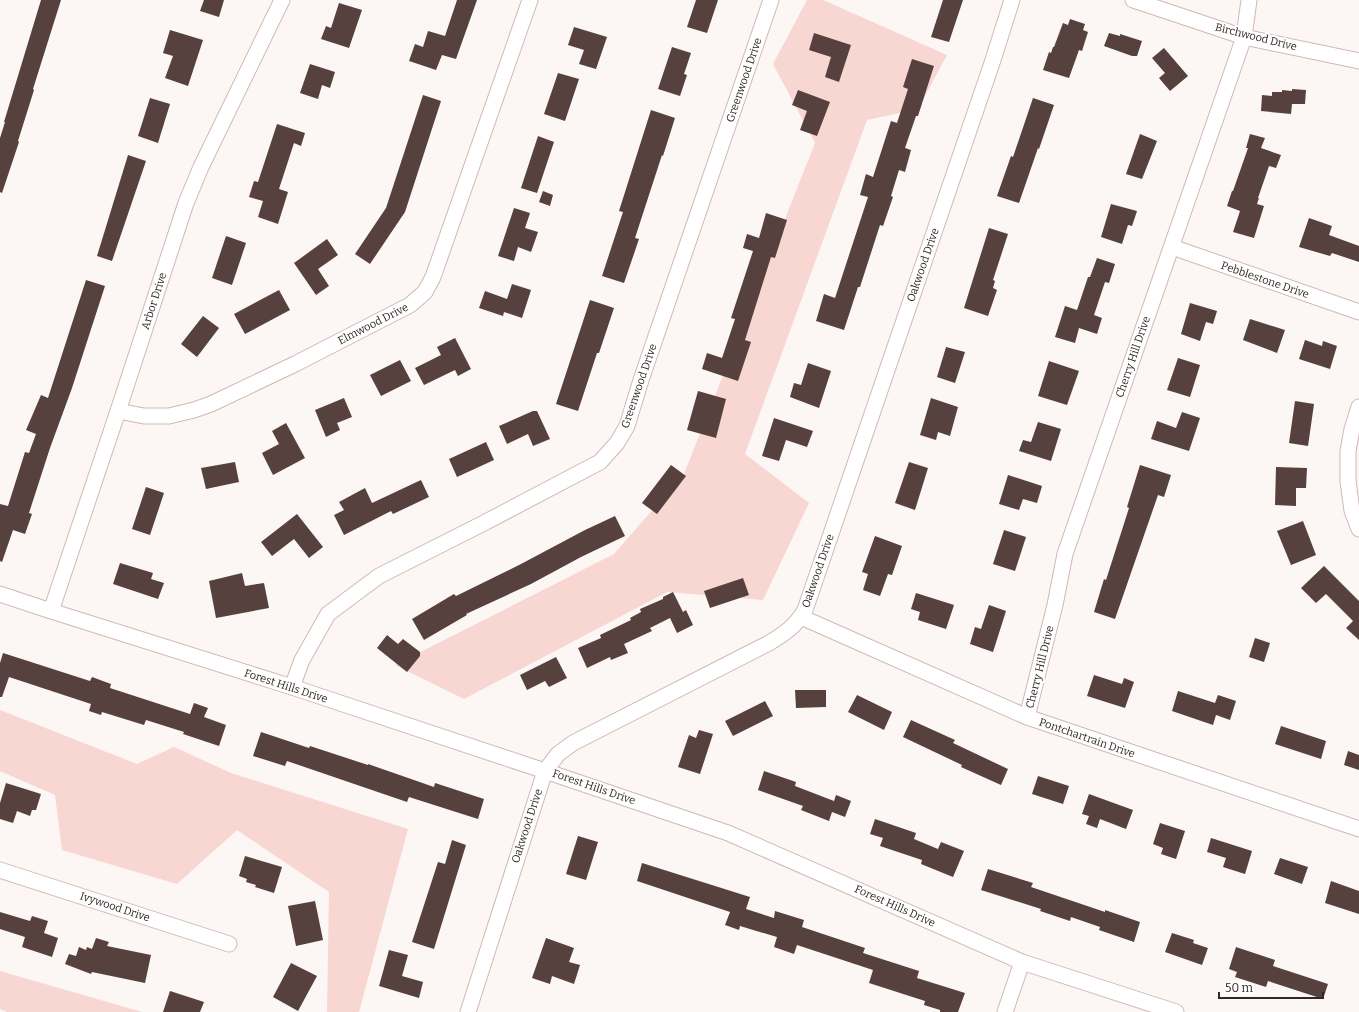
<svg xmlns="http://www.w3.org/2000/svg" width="1359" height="1012" font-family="Bitter,serif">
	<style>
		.green { fill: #f8d6d2 }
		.building { fill: #56413e }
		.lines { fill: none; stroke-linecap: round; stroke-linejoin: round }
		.minor-casing { stroke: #d2b8b4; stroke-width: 17 }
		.minor { stroke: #fff; stroke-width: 15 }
		.labels { text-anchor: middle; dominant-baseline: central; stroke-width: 4; stroke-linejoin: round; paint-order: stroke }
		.street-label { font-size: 11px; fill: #322726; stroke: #fff }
	</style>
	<rect width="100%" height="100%" fill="#fcf6f5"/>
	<g class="green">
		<polygon points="807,0 823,0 947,55 918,109 867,120 745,454 809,503 763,600 667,592 464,699 395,665 614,554 684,474 815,143 773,64"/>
		<polygon points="0,710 137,764 174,747 231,773 408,829 359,1012 327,1012 329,892 237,830 177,884 62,850 55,795 0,771"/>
		<polygon points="0,971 142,1012 7,1012 0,1009"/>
	</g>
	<g class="building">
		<polygon points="41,0 61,0 33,89 34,90 18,141 19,142 2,193 0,192 0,138 5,122 4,122"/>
		<polygon points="204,0 224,0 219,17 200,11"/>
		<polygon points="457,0 477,0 456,59 442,55 436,70 409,61 415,44 423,47 428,31 445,36"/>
		<polygon points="696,0 718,0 707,33 687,27"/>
		<polygon points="943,0 963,0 949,42 931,37"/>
		<polygon points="339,3 362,10 349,48 321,39 326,26 331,28"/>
		<polygon points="1070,19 1085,24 1083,30 1088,32 1082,51 1079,50 1069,78 1043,70 1049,52 1051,53 1053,47 1054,47 1063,23 1068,25"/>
		<polygon points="574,27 607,37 596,69 579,64 584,50 568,45"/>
		<polygon points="170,30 203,40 188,86 165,78 173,56 163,53"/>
		<polygon points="814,33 851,45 839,82 825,77 831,57 809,50"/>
		<polygon points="1109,33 1120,36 1120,34 1142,41 1137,56 1132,56 1104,46"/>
		<polygon points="672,47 691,53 684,74 687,75 680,96 658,89"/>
		<polygon points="1164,48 1188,76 1170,91 1159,78 1165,73 1152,58"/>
		<polygon points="912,59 934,66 918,116 916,116 905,148 911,150 905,172 899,170 891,196 893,197 883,226 880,225 860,287 858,287 844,330 816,321 824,294 835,298 868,197 860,195 866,174 873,177 891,121 897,123 908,89 903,87"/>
		<polygon points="310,64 335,72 330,88 322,85 318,99 300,93"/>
		<polygon points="558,73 579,79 565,121 544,114"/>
		<polygon points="1292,89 1306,90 1305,104 1292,104 1291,114 1261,111 1262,95 1272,96 1272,92 1282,92 1282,90 1292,91"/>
		<polygon points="798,90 830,102 817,136 800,130 807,111 792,105"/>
		<polygon points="423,95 441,101 405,212 370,264 355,254 386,208"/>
		<polygon points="150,98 170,104 158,143 138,136"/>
		<polygon points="1033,98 1054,105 1039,149 1038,148 1019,203 997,196 1011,156 1013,157"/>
		<polygon points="651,110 675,118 663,156 662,155 635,238 639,239 624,283 602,276 623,212 619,211"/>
		<polygon points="277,124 305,133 301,146 294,143 279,189 288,192 278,224 258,217 263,201 249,197 254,181 258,182"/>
		<polygon points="1140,134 1157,141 1142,179 1126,174"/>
		<polygon points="1250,134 1265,138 1261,148 1281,155 1276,168 1269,166 1258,198 1259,198 1257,204 1264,206 1254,238 1233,232 1240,211 1227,206 1232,191 1233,191 1248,148 1246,148"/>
		<polygon points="538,136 554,142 537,193 521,188"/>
		<polygon points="128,155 146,161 112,261 97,256"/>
		<polygon points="543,191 553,195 550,206 539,202"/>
		<polygon points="1111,204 1137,211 1132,226 1128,225 1122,244 1101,237"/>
		<polygon points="514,208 530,213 525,228 538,232 531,252 518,247 514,261 498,256"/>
		<polygon points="766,213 787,220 775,258 771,257 745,340 751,342 738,381 702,369 707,353 722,358 735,319 731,318 753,251 743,248 747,234 759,238"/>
		<polygon points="1309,218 1332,226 1329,235 1359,246 1359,262 1332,253 1330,256 1299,247"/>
		<polygon points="989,228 1008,234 993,280 995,281 993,288 997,290 988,316 964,308"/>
		<polygon points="226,236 246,243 232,285 212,278"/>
		<polygon points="327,239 338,255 318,269 329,286 316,295 294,263"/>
		<polygon points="1097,258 1115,264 1109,283 1105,282 1094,315 1102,318 1097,334 1079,328 1075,343 1055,337 1065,306 1077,310 1088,277 1090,277"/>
		<polygon points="86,280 105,286 72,388 50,448 29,513 32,514 25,534 13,530 2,562 0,561 0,504 8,506 25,452 29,453 36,434 26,430 41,395 48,398"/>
		<polygon points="512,284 531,290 522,318 504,312 503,316 479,308 485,291 507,299"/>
		<polygon points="279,290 290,310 245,334 234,314"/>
		<polygon points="590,300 614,308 599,353 597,353 578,411 556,404"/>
		<polygon points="1190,303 1217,311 1213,324 1206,322 1200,341 1181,334"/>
		<polygon points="203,316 219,328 197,357 181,344"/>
		<polygon points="1250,319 1285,330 1277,353 1243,340"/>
		<polygon points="455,338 471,369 458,376 455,370 424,385 415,368 441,355 437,347"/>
		<polygon points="1305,340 1322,346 1323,341 1337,346 1330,369 1299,359"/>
		<polygon points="946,347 965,352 955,383 937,377"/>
		<polygon points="1178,358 1200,365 1190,397 1167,390"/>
		<polygon points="400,360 411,381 381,396 370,375"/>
		<polygon points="1049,361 1079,371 1067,405 1038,396"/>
		<polygon points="808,363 831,371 819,408 790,397 794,383 801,385"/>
		<polygon points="698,391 726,399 716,438 687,430"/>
		<polygon points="344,398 352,417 337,423 340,430 326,437 315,410"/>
		<polygon points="931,398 958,407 950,436 938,432 936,440 920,435"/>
		<polygon points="1295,401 1314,404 1308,446 1289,443"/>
		<polygon points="533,411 537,411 550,439 533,446 528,434 507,444 499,426"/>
		<polygon points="1182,412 1200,418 1189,451 1151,439 1157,421 1176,428"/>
		<polygon points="774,418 813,431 807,447 786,440 779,461 762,456"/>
		<polygon points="1038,422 1061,429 1051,461 1019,451 1023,440 1031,442"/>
		<polygon points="286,423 305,458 273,475 262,453 279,444 272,431"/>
		<polygon points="486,442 494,460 457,477 449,459"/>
		<polygon points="235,462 239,482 206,489 201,468"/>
		<polygon points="909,462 928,468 915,510 895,503"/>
		<polygon points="671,465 686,476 657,514 642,503"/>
		<polygon points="1140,465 1171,475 1164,497 1158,495 1115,619 1094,612 1104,579 1106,580 1129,508 1127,507"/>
		<polygon points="1276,467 1307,468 1306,488 1296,488 1296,506 1275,505"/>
		<polygon points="1008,475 1042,486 1037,503 1023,499 1019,510 999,504"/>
		<polygon points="421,480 429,497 393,514 391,511 344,535 334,515 344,510 339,502 365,488 372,503"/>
		<polygon points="146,487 164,493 150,535 132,529"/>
		<polygon points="297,514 323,547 309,558 294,539 272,556 261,542"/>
		<polygon points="615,516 625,536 581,557 531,584 466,614 467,615 424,640 412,619 454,594 456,596 521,564 585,530"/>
		<polygon points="1303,521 1316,555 1291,565 1277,531"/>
		<polygon points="1004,530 1026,537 1015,571 993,564"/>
		<polygon points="875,536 902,546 892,575 888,574 880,596 863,590 868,574 862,572"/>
		<polygon points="120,563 153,573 151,579 164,583 158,599 113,584"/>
		<polygon points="1324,566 1359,601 1359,640 1346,628 1353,621 1326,594 1316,603 1301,588"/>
		<polygon points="242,573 245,586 264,583 269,608 216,618 209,581"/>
		<polygon points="743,578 749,595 710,608 704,591"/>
		<polygon points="673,592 683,612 686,610 693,625 677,633 670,618 650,628 652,631 624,644 628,653 611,660 610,657 587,668 578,648 601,638 600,635 631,620 630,618 641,612 640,609 663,599 663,597"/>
		<polygon points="916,593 954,605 946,629 918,620 920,612 911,609"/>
		<polygon points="989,605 1006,611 993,652 970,644 975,627 981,629"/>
		<polygon points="387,635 398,644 403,639 420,652 420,656 407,672 377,648"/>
		<polygon points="1255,638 1270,643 1264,662 1249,657"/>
		<polygon points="3,653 90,681 92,677 111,684 110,688 190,714 194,703 208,708 204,717 226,725 219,746 183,734 184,732 146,720 144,725 102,712 101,715 89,711 91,704 9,677 2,697 0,697 0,663"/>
		<polygon points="556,657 567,678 549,687 545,681 527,690 520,675"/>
		<polygon points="1094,675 1122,684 1124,678 1134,682 1125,708 1087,696"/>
		<polygon points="795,690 826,690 826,707 796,708"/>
		<polygon points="1178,691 1215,703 1218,695 1236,701 1230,720 1216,715 1213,725 1172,711"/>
		<polygon points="857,695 892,712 884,730 848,712"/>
		<polygon points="765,701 773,716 733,736 725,721"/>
		<polygon points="911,720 955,740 953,743 1008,769 1001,785 961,767 962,765 903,737"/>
		<polygon points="1281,726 1326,741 1321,759 1275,744"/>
		<polygon points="699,730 713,734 700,774 678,767 689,735 696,738"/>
		<polygon points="261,732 309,748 310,746 368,765 368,764 434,787 435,783 484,799 478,819 409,797 407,802 287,761 285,766 253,756"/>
		<polygon points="1348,751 1359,755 1359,770 1344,765"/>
		<polygon points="764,771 796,782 795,786 834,801 836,795 851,801 845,817 832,812 829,821 801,810 803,806 758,790"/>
		<polygon points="1038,776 1069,786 1063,804 1032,794"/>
		<polygon points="6,783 41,794 36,810 32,810 30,816 17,811 13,823 0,819 0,803"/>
		<polygon points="1089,794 1133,810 1126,829 1100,819 1097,828 1086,824 1089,816 1082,814"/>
		<polygon points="875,819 916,833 914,839 938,849 941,842 964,851 953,877 921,864 922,860 880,846 883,838 870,834"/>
		<polygon points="1160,823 1185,831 1176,859 1161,854 1163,848 1153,844"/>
		<polygon points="578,836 598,842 586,880 566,874"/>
		<polygon points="1211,838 1252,851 1245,874 1223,867 1226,858 1207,852"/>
		<polygon points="452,840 466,845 434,949 412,942 438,862 445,864"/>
		<polygon points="245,856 282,867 274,893 255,887 256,885 246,882 247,879 239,876"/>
		<polygon points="1280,858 1308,867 1302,884 1274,874"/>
		<polygon points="642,863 750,897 746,909 774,918 775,911 804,920 802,927 865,948 863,953 919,971 917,978 965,993 958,1012 940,1012 940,1010 924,1005 925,1001 869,983 873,970 797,945 794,954 774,947 777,937 740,926 739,930 725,925 730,912 637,881"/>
		<polygon points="988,869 1033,883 1031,887 1105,912 1105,910 1140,922 1134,942 1099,930 1100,927 1071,917 1070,921 1040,911 1041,909 981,890"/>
		<polygon points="1331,881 1359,891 1359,914 1325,903"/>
		<polygon points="315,901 323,940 296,946 288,906"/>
		<polygon points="0,912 30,921 32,916 48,921 44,933 58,938 52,957 22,947 25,937 0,929"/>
		<polygon points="1172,933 1194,940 1193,943 1208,948 1202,965 1165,952"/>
		<polygon points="96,938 109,942 107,946 151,955 145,983 92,972 91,974 65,964 69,954 76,956 79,947 86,950 87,947 92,949"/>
		<polygon points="546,938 574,948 569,962 580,965 574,984 552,976 550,984 532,978"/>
		<polygon points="1236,947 1275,960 1273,966 1328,984 1323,999 1268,981 1266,987 1235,977 1237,972 1229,969"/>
		<polygon points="389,950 408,955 402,976 423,982 419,998 379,986"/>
		<polygon points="291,963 317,976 298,1011 273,997"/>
		<polygon points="170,991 204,1002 200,1012 163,1012"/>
	</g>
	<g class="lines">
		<g class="minor-casing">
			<g id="minor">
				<polyline points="1133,0 1244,37 1359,61"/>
				<polyline points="1172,247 1359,312"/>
				<polyline points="1359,407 1352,429 1348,451 1348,481 1352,511 1359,529"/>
				<polyline points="118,411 144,416 169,416 194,410 211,404 295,364 410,305 425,292 433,277 530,0"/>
				<polyline points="0,594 51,611 292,687 545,771 728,833 1022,962 1176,1012"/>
				<polyline points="51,611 118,411 186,203 201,167 282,0"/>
				<polyline points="801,617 1027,717 1359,829"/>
				<polyline points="292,687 302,660 328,614 379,576 482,524 600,462 617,443 627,426 641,380 771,0"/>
				<polyline points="1027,717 1055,605 1065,554 1244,37 1249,0"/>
				<polyline points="0,870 229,944"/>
				<path d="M468 1012 545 771 558 754 573 743 769 643C784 634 796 626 805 610L992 63 1012 0"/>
				<polyline points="1005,1012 1022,962"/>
			</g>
		</g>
		<use href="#minor" class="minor"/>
	</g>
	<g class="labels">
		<g class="street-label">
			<text transform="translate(1256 37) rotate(14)">Birchwood Drive</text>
			<text transform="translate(744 80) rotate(-71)">Greenwood Drive</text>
			<text transform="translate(923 265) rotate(-71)">Oakwood Drive</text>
			<text transform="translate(1265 280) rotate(19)">Pebblestone Drive</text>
			<text transform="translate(154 301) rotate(-72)">Arbor Drive</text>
			<text transform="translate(373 324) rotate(-27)">Elmwood Drive</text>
			<text transform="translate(1133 357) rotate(-71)">Cherry Hill Drive</text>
			<text transform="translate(639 386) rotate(-71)">Greenwood Drive</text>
			<text transform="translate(818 571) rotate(-71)">Oakwood Drive</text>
			<text transform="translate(1040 667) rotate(-76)">Cherry Hill Drive</text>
			<text transform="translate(286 686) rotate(18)">Forest Hills Drive</text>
			<text transform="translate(1087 738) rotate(19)">Pontchartrain Drive</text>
			<text transform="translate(594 787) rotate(19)">Forest Hills Drive</text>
			<text transform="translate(527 826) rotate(-72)">Oakwood Drive</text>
			<text transform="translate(895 906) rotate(24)">Forest Hills Drive</text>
			<text transform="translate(115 907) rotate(18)">Ivywood Drive</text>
		</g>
	</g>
	<path d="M1219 992v6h104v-6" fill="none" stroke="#322726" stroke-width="2"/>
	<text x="1225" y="992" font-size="12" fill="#322726" stroke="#ffffff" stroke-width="3" paint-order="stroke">50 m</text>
</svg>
